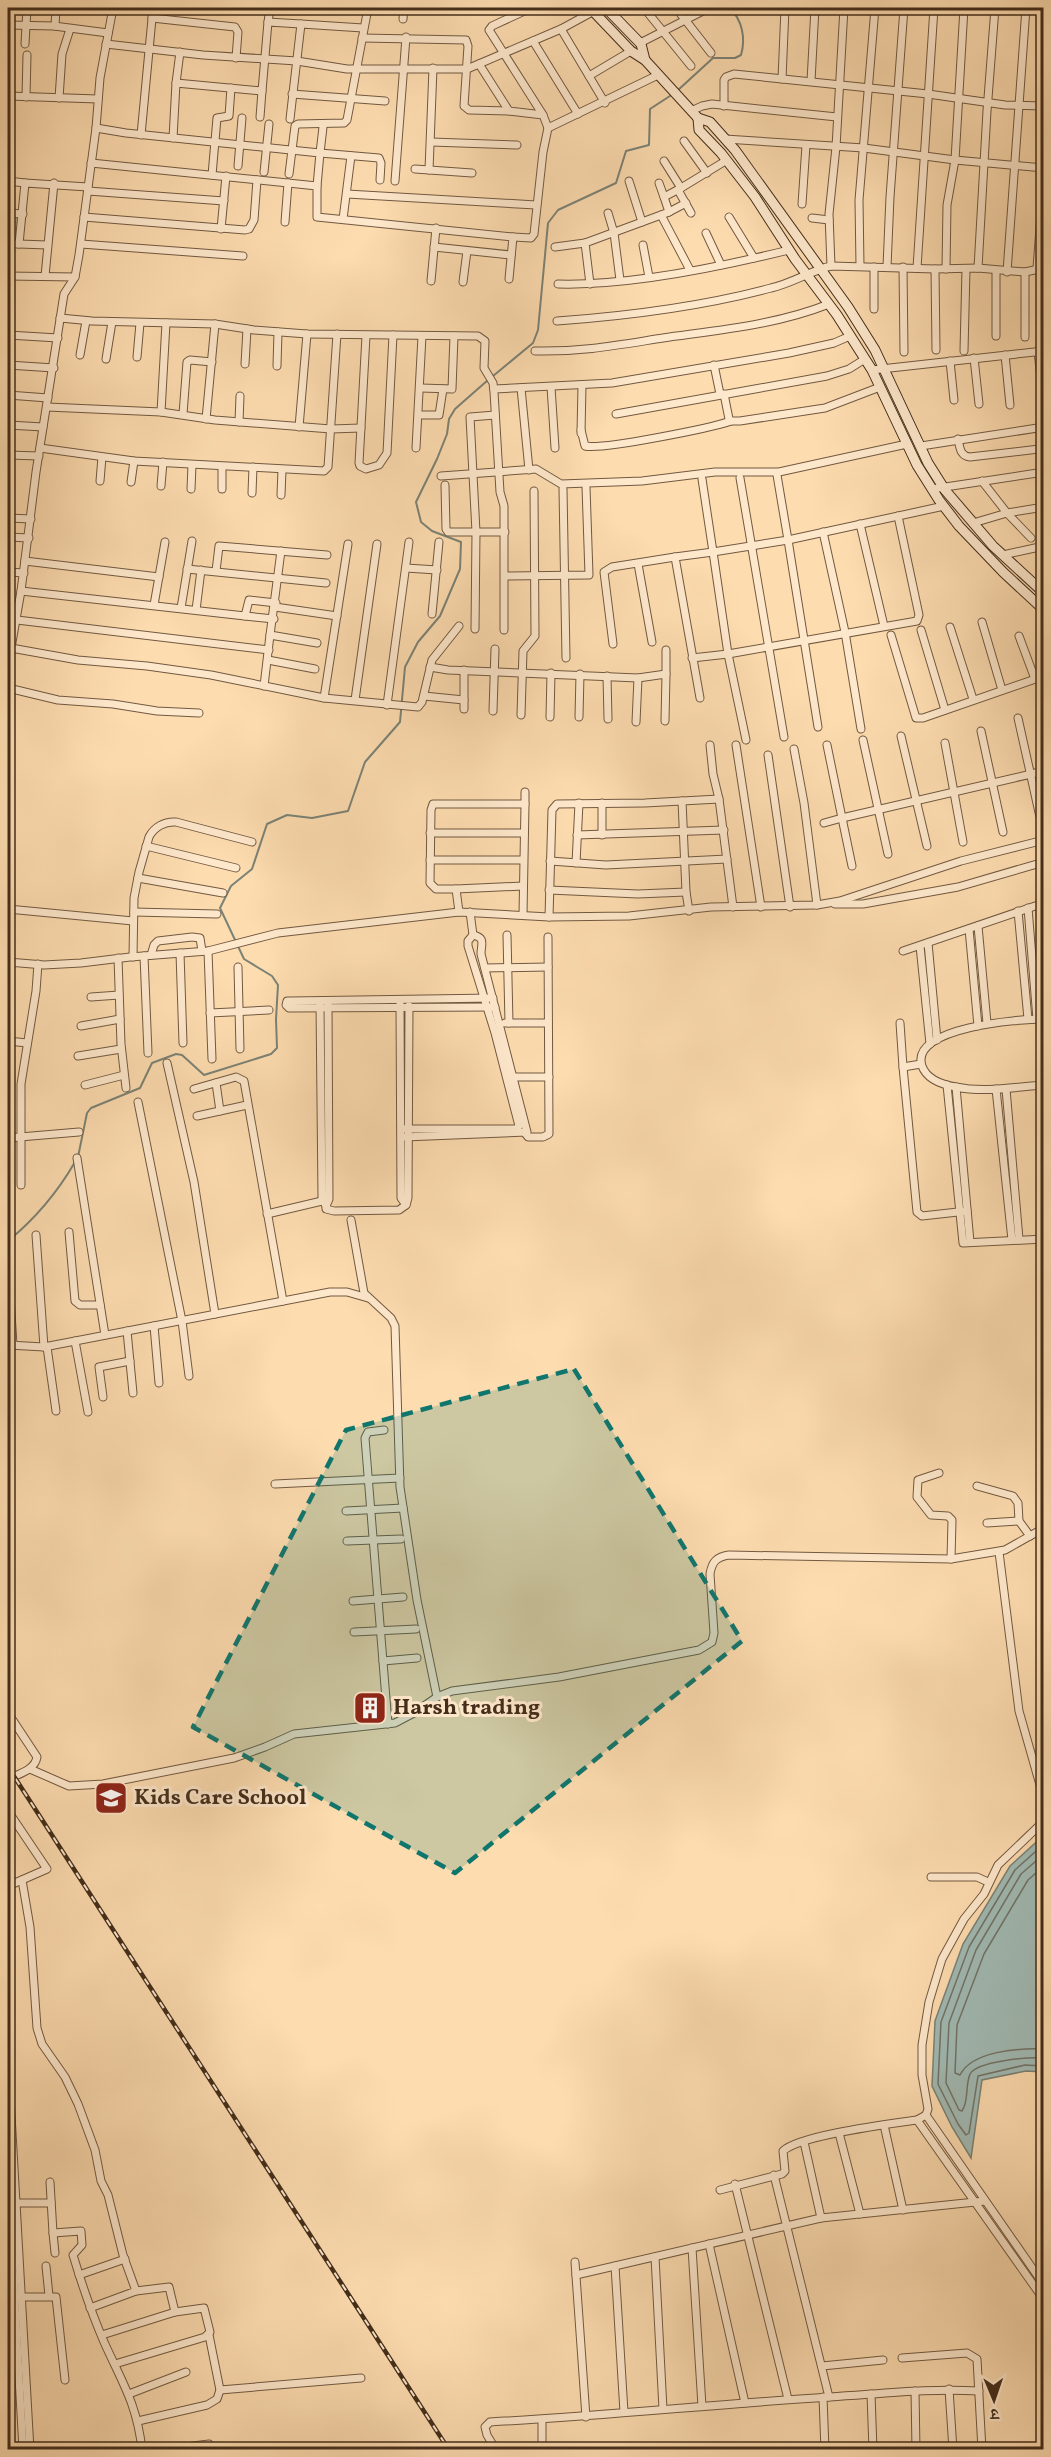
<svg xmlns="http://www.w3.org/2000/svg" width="1051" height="2457" font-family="Vollkorn,'Noto Serif Devanagari',serif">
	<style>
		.green { fill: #bcc18d; stroke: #807754; stroke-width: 1.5 }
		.water { fill: #a1bab4; stroke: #7b8276; stroke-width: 1.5 }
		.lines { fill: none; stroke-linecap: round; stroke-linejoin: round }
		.shore { stroke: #727467; stroke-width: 1.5 }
		.stream { stroke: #7b8276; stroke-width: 2 }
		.minor-casing { stroke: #725940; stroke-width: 9 }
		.secondary-casing { stroke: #432d1a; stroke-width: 11 }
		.minor { stroke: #fee8cc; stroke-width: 7 }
		.secondary { stroke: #fee8cc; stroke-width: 9 }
		.rail-casing { stroke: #432d1a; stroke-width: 4.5 }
		.rail { stroke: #fee8cc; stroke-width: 2; stroke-dasharray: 7; stroke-linecap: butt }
		.marked { fill: #0f766e; fill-opacity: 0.2; stroke: #0f766e; stroke-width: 4.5; stroke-dasharray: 12 8; stroke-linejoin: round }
		.labels { text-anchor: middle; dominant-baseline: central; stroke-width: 6; stroke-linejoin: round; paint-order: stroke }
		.poi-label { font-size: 22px; font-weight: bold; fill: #432d1a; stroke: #fee8cc; text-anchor: start }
	</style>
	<rect width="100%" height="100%" fill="#fddcb0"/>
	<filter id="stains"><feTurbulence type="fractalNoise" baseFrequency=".00333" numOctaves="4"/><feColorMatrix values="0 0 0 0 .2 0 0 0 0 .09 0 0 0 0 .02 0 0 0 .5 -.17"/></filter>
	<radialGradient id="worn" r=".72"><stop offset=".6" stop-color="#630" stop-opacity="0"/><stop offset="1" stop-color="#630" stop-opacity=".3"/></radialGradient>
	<polygon class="green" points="8,215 19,217 19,242 8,243"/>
	<polygon class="water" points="1043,1836 1043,2072 1026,2071 982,2080 971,2158 952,2127 932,2086 935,2021 963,1944 1010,1866"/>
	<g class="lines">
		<g class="shore">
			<polyline points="1044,1844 1015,1870 969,1947 941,2022 938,2084 958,2124 966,2135 969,2133 978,2076 1025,2065 1044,2066"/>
			<path d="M1044 1854 1021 1874 976 1950 949 2023 946 2083 959 2110 962 2111C969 2101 965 2086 970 2074 977 2061 1029 2057 1044 2058"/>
			<path d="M1044 1866 1028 1880 984 1954 957 2025 955 2073 960 2075C972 2051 1018 2048 1044 2049"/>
		</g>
		<g class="stream">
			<path d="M677 91 713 58H735L741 55C746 38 742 20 730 8"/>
			<polyline points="493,376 533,343 538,330 548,223 558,210 616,183 626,151 649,145 650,109 673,94"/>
			<polyline points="78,1157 87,1113 91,1108 140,1088 152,1063 176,1054 182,1055 204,1075 271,1054 277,1048 276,1019 278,985 272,976 244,959 220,908 231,886 252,869 267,824 287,815 312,818 348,811 365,762 400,722 405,667 418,642 440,616 460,569 461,542 432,531 421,522 416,502 437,459 447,434 449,419 455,409 488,380"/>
			<path d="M8 1241C35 1219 57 1193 75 1162"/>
		</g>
		<g class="minor-casing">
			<g id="minor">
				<polyline points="431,8 461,8"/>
				<polyline points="531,8 492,26 489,30 543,115"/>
				<polyline points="644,8 691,66"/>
				<polyline points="676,8 711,53"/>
				<polyline points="152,18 235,27 238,32 236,58"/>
				<polyline points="403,19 404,8"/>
				<polyline points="268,22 270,8"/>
				<polyline points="8,25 54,26 108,33"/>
				<polyline points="55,26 56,8"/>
				<polyline points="561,29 605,103"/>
				<polyline points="362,38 466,40 468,46 464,106 469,110 509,111"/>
				<polyline points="533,41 578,114"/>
				<polyline points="640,43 709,8"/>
				<polyline points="25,44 27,8"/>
				<polyline points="106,44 203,55 297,61 347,69 467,69 561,29 594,11"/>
				<polyline points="479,64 509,111 543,115 548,128 543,152 534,234 531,238 513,237"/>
				<polyline points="589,76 631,51"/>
				<polyline points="782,79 785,8"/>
				<polyline points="811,81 815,8"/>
				<polyline points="176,83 180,52"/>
				<polyline points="292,94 385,101"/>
				<polyline points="8,96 98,99"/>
				<polyline points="26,97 27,55"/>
				<polyline points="59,98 62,54 70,29"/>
				<polyline points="724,106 724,80 726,77 734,74 928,94 1005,105 1044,106"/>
				<polyline points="691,111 702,106 712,104 837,117"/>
				<polyline points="260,117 262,91"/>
				<polyline points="290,119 301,24 363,28"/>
				<polyline points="323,127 320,153 379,158 381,163 380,180"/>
				<polyline points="96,128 126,133 320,153 317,186"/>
				<polyline points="548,128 658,75"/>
				<polyline points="141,135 153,8"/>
				<polyline points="173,138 176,83 262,91 268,22 301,24"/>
				<polyline points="725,139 864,148 955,160 1044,168"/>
				<polyline points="684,141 707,173"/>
				<polyline points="431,142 517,145"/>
				<polyline points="664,161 681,188 664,197 669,212 661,215 690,270"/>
				<polyline points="91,163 317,186 317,217 513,237 509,279"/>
				<polyline points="238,166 242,118"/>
				<polyline points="415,169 472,173"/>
				<polyline points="429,170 433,68"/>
				<polyline points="264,172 269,124"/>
				<polyline points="289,174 295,126 298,124 344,123 347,120 368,8"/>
				<polyline points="212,175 217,118 229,116 231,88"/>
				<polyline points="8,181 25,183"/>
				<polyline points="395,181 406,37"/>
				<polyline points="629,181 642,222"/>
				<polyline points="659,183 664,197"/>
				<polyline points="681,188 727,160"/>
				<polyline points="678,190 691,213"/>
				<polyline points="88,191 224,201"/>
				<polyline points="347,194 536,205"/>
				<polyline points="802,204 806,145"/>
				<polyline points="669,212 686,203"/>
				<polyline points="8,213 23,214"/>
				<polyline points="608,213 614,233 620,280"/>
				<polyline points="84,217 245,230 249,229 254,220 257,180"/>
				<polyline points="729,217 754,258"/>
				<polyline points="812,218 829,220"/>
				<polyline points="343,219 351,156"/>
				<polyline points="285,222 288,183"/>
				<polyline points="221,229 226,176"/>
				<polyline points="706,233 721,265"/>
				<polyline points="8,244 19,244 25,183 88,187"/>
				<polyline points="19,244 47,245"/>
				<polyline points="81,244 243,256"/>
				<polyline points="643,245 649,277"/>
				<polyline points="434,247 511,255"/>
				<polyline points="555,247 585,243"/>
				<polyline points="831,266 829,214 836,147 844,8"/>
				<polyline points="860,266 859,200 875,8"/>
				<polyline points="887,267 890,197 904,8"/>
				<polyline points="903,267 904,352"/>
				<polyline points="917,268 934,8"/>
				<polyline points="978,268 987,111 995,8"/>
				<polyline points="1037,268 1044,175"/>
				<polyline points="935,269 936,350"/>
				<polyline points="946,269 947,205 955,160 964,8"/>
				<polyline points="1007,272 1026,8"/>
				<polyline points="8,276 75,277"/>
				<polyline points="45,276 54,183"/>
				<polyline points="431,281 436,228"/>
				<polyline points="463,282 467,251"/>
				<path d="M558 284C630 286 720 267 789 250"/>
				<polyline points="590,284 585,243 661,215"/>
				<polyline points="874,309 874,267"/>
				<polyline points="60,318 92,321 215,324 254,330 307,334 478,336 485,341 484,368 493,383 494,392 500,492 504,506 504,630"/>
				<path d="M557 321C626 316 704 306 771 288 793 283 810 271 831 266L935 269 978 268 1025 272 1044 268"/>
				<polyline points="8,335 58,338"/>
				<polyline points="366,336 359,463 360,466 366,469 379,465 387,453 393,335"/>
				<polyline points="996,336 996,271"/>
				<polyline points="1025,337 1025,272"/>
				<path d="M535 351C582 352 618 345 663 338 719 330 776 325 829 304"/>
				<polyline points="964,351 966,269"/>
				<polyline points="1038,351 1043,397"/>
				<polyline points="80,355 86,321"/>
				<polyline points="1005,355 1010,405"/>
				<polyline points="137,357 140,323"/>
				<polyline points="974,358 979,404"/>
				<polyline points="106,359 112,322"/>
				<polyline points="950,361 954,400"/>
				<polyline points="245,364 247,329"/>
				<polyline points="8,365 54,368"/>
				<polyline points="714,365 720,394"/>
				<polyline points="277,366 278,332"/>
				<polyline points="872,370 1044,351"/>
				<polyline points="551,387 555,448"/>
				<polyline points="421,388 452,389 454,336"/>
				<polyline points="521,388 529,470"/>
				<polyline points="494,389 612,383 789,353 834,343 850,336"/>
				<polyline points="724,394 729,419 731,421 740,421 825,408 880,387"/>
				<polyline points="8,395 48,398"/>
				<polyline points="47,407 161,412 215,420 331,429 361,428"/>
				<polyline points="161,412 166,323"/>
				<polyline points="183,414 187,362 190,360 212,362"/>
				<polyline points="616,414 827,376 849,369 865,359"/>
				<polyline points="419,415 439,415 443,389"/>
				<polyline points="206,419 215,324"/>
				<polyline points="239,422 240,396"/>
				<polyline points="8,425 43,427"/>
				<polyline points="299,427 307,334"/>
				<path d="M581 430 585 446C602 450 711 428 731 421"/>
				<polyline points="581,433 582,385"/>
				<path d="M958 439C960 448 960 456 970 457L1039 449 1044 443"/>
				<polyline points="921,446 1044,427"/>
				<polyline points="40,448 134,461 324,471 328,467 337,334"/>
				<polyline points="416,448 422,336"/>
				<polyline points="8,455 39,456"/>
				<polyline points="441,476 536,469 561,484 642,481 715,472 779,472 907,444"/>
				<polyline points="740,478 784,737"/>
				<polyline points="702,479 713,552 788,540 777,475"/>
				<polyline points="100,481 102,457"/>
				<polyline points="982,481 1007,513 1031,538"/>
				<polyline points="131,482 134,461"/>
				<polyline points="445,485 446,529 448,532 505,532"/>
				<polyline points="161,486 163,462"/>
				<polyline points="191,489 192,465"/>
				<polyline points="222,489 222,467"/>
				<polyline points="563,489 566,658"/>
				<polyline points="932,489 1044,472"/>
				<polyline points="252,493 253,467"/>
				<polyline points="281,495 282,470"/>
				<polyline points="8,518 31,519"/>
				<polyline points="973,523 1007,513 1044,507"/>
				<polyline points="860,524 884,626"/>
				<polyline points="823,532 845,632 861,729"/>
				<polyline points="8,537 29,538"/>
				<polyline points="1003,555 1044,546"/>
				<polyline points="25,561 159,577"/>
				<polyline points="638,564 652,642"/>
				<polyline points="406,568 437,570"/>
				<polyline points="187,569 326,583"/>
				<polyline points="216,571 219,546 327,555"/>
				<polyline points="8,572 24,573"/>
				<polyline points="505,576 589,575 586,487"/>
				<polyline points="21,591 245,616 249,600 276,603"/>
				<polyline points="154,605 165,542"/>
				<polyline points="275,607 337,616"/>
				<polyline points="181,608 192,541"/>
				<polyline points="196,610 201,570"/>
				<polyline points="432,614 439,542"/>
				<polyline points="245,616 274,619"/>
				<polyline points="17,620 269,650"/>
				<polyline points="982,622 1002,690"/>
				<polyline points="950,627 973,699"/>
				<polyline points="475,629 476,532 470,417 495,415"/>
				<polyline points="921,630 945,710"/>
				<polyline points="270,635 281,551"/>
				<polyline points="891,635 916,718 923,718 1044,676"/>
				<polyline points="1019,636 1035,679"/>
				<polyline points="613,644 604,572 612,567 675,557"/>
				<polyline points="11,648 78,660 147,666 211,675 324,698 418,707 422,702 432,660 459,626"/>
				<polyline points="666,650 666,674"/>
				<polyline points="692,658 728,654 917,621 919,615 898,516"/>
				<polyline points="268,660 315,669"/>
				<polyline points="8,665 21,591 36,472 64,294 75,277 79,255 96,128 100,78 113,8"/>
				<polyline points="430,667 448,670 638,678 666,674 665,721"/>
				<polyline points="464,670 464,709"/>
				<polyline points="607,676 608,719"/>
				<polyline points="264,686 270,635 317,643"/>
				<polyline points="8,688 58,700 113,704 157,711 199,713"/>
				<polyline points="424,696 464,700"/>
				<polyline points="324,698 348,544"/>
				<polyline points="700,698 675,557 713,552 728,654 746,740"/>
				<polyline points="355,700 377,544"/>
				<polyline points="387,705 409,542"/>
				<polyline points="493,711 495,649"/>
				<polyline points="521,715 523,651 535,636 534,491"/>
				<polyline points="550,717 551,673"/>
				<polyline points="579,717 580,674"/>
				<polyline points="1018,718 1042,826"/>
				<polyline points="636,722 638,678"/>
				<polyline points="818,727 788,540 944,506"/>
				<polyline points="981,731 1003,832"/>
				<polyline points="901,736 927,846"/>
				<polyline points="863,740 888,854"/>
				<polyline points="945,743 963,842"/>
				<polyline points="710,745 713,774 719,799"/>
				<polyline points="736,745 761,907"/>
				<polyline points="794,749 804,803 817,905"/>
				<polyline points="768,755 790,907"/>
				<polyline points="682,801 686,892 689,911"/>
				<polyline points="525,804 525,792"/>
				<polyline points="824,823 842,818 827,745"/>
				<polyline points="430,833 524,833"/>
				<polyline points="577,835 724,830"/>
				<polyline points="602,835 602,803"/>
				<polyline points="146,846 236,868"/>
				<polyline points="430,860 523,860"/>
				<polyline points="550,861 606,865 727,859"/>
				<polyline points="576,863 579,803"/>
				<polyline points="852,866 842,818 1044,771"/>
				<polyline points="138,878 223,893"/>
				<polyline points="456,889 523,886"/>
				<polyline points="549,890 638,894 686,892"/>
				<polyline points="835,904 863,904 958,887 1044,862"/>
				<polyline points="1028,908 1037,1019"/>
				<polyline points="8,909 133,921"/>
				<polyline points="1018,911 1028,1019"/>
				<polyline points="134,912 217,914"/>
				<polyline points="459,912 456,889 436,889 430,883 431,810 433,804 525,804 523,915"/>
				<polyline points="549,917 552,810 557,804 645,803 719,799 733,907"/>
				<polyline points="978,926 987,1023"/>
				<polyline points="969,929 978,1026"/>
				<polyline points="507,935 509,1023"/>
				<polyline points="928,943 937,1040"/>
				<polyline points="920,946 930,1044"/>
				<polyline points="208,951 212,1059"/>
				<polyline points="903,951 1044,903"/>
				<polyline points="180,953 183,1043"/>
				<polyline points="151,955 154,945 158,941 192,937 200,938 202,951"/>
				<polyline points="144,956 148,1053"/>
				<path d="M133 957 134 898 139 872 149 837C154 827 165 821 176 822L252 842"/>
				<polyline points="118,958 121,1044 126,1088"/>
				<polyline points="8,962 44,965 81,963 130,957 208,951 278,933 459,912 549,917 629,916 711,907 817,905 840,901 961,861 1044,840"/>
				<polyline points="238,967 240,1049"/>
				<polyline points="485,968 548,967"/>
				<polyline points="91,997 119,995"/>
				<polyline points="493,998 290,1001 287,1001 286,1005 289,1008 495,1007"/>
				<polyline points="320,1004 322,1198 326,1206 329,1199 328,1003"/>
				<polyline points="400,1004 401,1198 406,1205 408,1198 409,1006"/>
				<polyline points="210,1013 269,1010"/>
				<path d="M1044 1019C1020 1019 909 1027 922 1066 927 1080 944 1085 956 1087 985 1093 1014 1087 1044 1085"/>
				<polyline points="505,1023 548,1023"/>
				<polyline points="900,1023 903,1067"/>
				<polyline points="81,1026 120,1019"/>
				<polyline points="8,1041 27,1043"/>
				<polyline points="78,1056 121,1049"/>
				<polyline points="167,1063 194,1182 215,1314"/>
				<polyline points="921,1064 903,1067 917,1212 922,1216 967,1211"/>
				<polyline points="512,1077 549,1077"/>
				<polyline points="216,1083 220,1111"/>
				<polyline points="85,1085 124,1075"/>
				<polyline points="947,1085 963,1243 1044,1239"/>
				<polyline points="956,1087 970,1242"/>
				<polyline points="194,1089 236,1077 244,1081 283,1301"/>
				<polyline points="996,1089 1012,1240"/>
				<polyline points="1006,1089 1019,1239"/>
				<polyline points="138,1102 182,1321 189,1376"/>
				<polyline points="197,1116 247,1105"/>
				<polyline points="404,1129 516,1129 519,1126 495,1033 468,946 468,941 473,935 470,912"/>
				<polyline points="525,1133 528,1137 543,1137 549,1134 548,937"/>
				<path d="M404 1137 527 1132 481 954C481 944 486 938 473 935"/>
				<polyline points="8,1138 79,1132"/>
				<polyline points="77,1158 105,1335"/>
				<polyline points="21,1185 21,1084 36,991 38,964"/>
				<polyline points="326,1206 326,1209 334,1211 399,1210 406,1205"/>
				<polyline points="267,1214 322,1201"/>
				<polyline points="351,1220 364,1293 391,1318 395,1326 400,1487 417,1600 437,1697"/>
				<polyline points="69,1232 75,1301 80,1305 100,1305"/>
				<polyline points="36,1235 44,1347"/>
				<polyline points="8,1263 13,1345"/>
				<polyline points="154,1326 159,1383"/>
				<polyline points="127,1331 133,1393"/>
				<polyline points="75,1341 88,1412"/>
				<polyline points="8,1345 44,1347 330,1292 347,1292 368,1298"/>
				<polyline points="47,1347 56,1411"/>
				<polyline points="103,1397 99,1367 130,1361"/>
				<polyline points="384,1430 368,1432 365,1438 388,1724"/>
				<polyline points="939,1473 918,1480 917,1497 931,1515 948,1516 952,1520 951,1559"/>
				<polyline points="275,1484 400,1478"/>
				<polyline points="977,1486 1013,1496 1018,1503 1019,1521 1030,1536"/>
				<polyline points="346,1511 403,1508"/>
				<polyline points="987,1523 1019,1521"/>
				<polyline points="347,1541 401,1539"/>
				<polyline points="999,1552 1019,1711 1044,1799"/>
				<polyline points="353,1601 403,1597"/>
				<polyline points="354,1632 416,1629"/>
				<polyline points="383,1661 417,1658"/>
				<path d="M8 1713 37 1757C35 1770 19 1774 8 1779"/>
				<path d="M30 1769 69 1786 103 1784 234 1758 265 1747 294 1734 395 1723 414 1713 437 1697 452 1691 559 1677 699 1650 712 1642 714 1633 710 1574C712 1562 716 1557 729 1555L951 1559 1005 1550 1044 1528"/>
				<polyline points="8,1811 47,1869 8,1886"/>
				<polyline points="931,1877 977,1877 988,1882"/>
				<polyline points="22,1880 30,1927 37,2028 42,2044 65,2077 78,2104 95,2150 101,2181 108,2195 123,2255 136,2291 90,2308"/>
				<polyline points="8,2062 30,2450"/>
				<polyline points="926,2115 1044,2285"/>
				<polyline points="917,2120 1044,2300"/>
				<polyline points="884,2125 903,2210"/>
				<polyline points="839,2133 860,2214"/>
				<polyline points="804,2142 821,2218"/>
				<polyline points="8,2175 23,2450"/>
				<polyline points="774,2175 829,2397"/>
				<path d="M50 2182 53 2233 81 2231 82 2245 73 2255C82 2285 92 2314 104 2342 122 2382 137 2404 142 2450"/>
				<polyline points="735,2184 788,2399"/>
				<path d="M720 2190 782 2174 785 2171 783 2151C800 2135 890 2124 917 2120L926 2115 928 2109 922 2075V2045L929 2002 942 1959 964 1919 984 1894 998 1865 1044 1821"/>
				<polyline points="12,2203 51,2203"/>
				<polyline points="53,2233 55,2253"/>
				<polyline points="709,2244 745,2403"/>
				<polyline points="692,2248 702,2406"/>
				<polyline points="655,2257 663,2409"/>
				<polyline points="575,2262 586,2417"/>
				<polyline points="46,2266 49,2296"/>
				<polyline points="615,2266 624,2412"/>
				<polyline points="79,2275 125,2259"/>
				<polyline points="576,2275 821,2218 985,2201"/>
				<polyline points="18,2295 21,2297 56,2297 65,2380"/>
				<polyline points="102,2335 175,2312"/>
				<polyline points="209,2335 220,2390 361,2378"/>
				<polyline points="902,2358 967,2353 977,2359 982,2450"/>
				<polyline points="115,2364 205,2337 210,2332 204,2308 175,2312 169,2287 136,2291"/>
				<polyline points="822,2366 883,2360"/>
				<polyline points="949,2389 953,2450"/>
				<polyline points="915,2391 916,2450"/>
				<polyline points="129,2394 186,2372"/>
				<polyline points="871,2394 873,2450"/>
				<polyline points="823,2397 825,2450"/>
				<polyline points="542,2420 542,2450"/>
				<polyline points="138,2421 207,2405 217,2399 220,2390"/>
				<polyline points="151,2450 185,2447"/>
				<polyline points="186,2450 185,2447 209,2444 211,2450"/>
				<path d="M496 2450 487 2435 485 2427 490 2422C604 2416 717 2404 830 2397 880 2394 929 2388 979 2391"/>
			</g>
		</g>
		<g class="secondary-casing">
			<g id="secondary">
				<polyline points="590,8 631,51 645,60 698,118 710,122 735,150 848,307 875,350 928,463 945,490 993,546 1044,593"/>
				<polyline points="606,8 641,44 645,60"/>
				<polyline points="698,118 699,130 721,153 755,197 795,259 837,315 872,370 917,465 939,500 959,526 1003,572 1044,610"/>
			</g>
		</g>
		<use href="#minor" class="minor"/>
		<use href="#secondary" class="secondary"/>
		<g class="rail-casing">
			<polyline id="rail" points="8,1767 449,2450"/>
		</g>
		<use href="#rail" class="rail"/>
	</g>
	<path class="marked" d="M574 1369 742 1641 455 1873 193 1727 346 1430Z"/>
	<defs>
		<g id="building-square" transform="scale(1.725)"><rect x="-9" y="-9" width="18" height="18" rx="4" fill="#8f2418" stroke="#fee8cc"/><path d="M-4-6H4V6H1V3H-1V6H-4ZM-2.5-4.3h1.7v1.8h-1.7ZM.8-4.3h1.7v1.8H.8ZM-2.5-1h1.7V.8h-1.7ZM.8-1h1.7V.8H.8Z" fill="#fff"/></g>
		<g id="school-square" transform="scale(1.725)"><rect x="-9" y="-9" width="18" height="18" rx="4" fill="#8f2418" stroke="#fee8cc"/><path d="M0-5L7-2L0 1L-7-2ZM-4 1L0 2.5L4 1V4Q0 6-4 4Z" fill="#fff"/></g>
	</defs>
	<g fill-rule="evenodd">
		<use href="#building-square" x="370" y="1708"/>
		<use href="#school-square" x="111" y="1798"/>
	</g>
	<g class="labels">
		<g class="poi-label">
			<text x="393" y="1708">Harsh trading</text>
			<text x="134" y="1798">Kids Care School</text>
		</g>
	</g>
	<rect width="1051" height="2457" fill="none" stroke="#fddcb0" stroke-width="30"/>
	<rect x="9" y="9" width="1033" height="2439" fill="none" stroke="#432d1a" stroke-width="3"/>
	<rect x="15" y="15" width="1021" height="2427" fill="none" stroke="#432d1a" stroke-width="1.5"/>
	<g transform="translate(994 2400) rotate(178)" stroke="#fee8cc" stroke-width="4.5" paint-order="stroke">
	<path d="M0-4.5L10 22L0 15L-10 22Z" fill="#432d1a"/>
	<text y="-9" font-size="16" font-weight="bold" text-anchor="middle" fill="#432d1a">उ</text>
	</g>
	<rect width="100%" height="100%" filter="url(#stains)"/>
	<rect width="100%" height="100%" fill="url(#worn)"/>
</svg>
